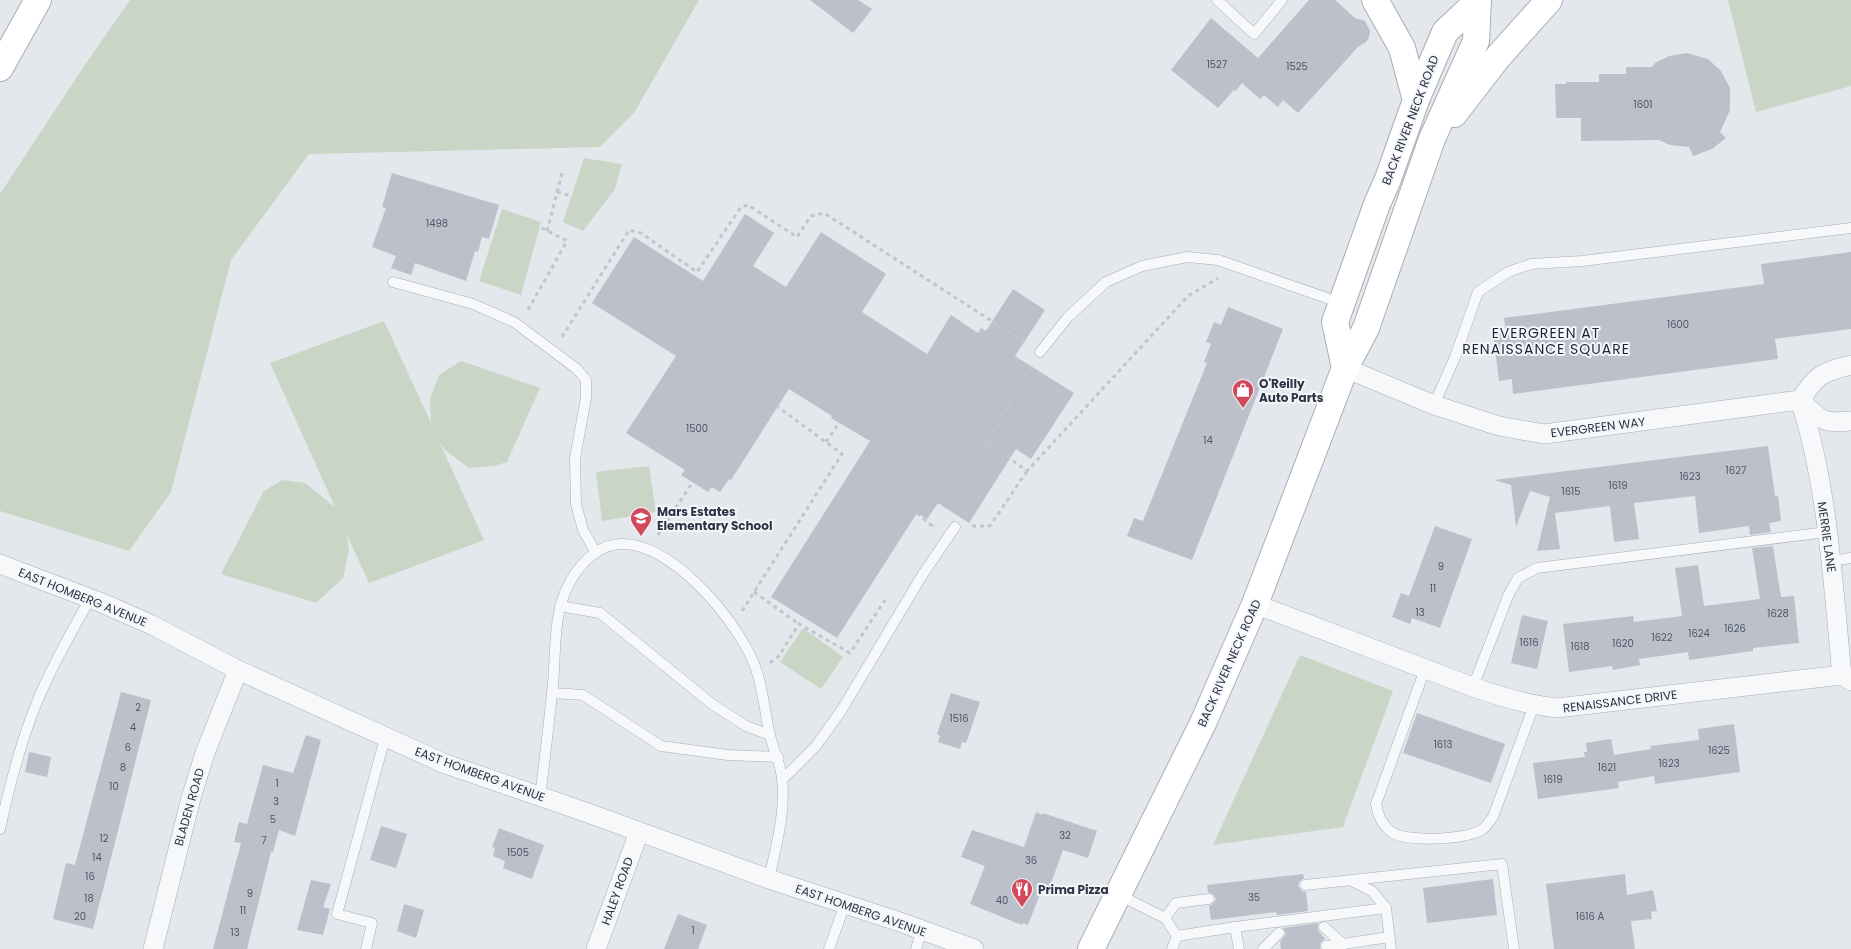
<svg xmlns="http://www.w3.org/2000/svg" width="1851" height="949" font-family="Poppins,sans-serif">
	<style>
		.green { fill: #c9d6c5 }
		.building { fill: #bbc0ca }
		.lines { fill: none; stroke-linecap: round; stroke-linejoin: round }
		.lane-casing { stroke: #a9aeb7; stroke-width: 11 }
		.street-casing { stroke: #a9aeb7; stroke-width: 20 }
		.secondary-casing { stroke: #a9aeb7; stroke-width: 28 }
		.path { stroke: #c2c5cb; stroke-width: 3; stroke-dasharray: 4 4; stroke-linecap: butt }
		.lane { stroke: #f7f8fa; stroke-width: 10 }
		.street { stroke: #f7f8fa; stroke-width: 19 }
		.secondary { stroke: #fff; stroke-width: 26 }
		.labels { text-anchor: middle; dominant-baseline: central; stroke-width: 4; stroke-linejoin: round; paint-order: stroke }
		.number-label { font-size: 10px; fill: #4f5766 }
		.street-label { font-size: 12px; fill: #2b3445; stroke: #f4f6f9 }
		.poi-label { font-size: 12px; font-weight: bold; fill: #2b3445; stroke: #f4f6f9; text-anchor: start }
		.neighbourhood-label { font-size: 14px; letter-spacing: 1px; fill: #1d2536; stroke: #f4f6f9 }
	</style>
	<rect width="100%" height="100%" fill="#e4e7ec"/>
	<g class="green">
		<polygon points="130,0 699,0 634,113 600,147 309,154 231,260 171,492 129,551 0,511 0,194 82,69"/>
		<polygon points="1728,0 1851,0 1851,86 1756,112"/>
		<polygon points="584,158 622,164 615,189 583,231 563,222"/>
		<polygon points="502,209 541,222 521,295 479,281"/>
		<polygon points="384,321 431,423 430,399 439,375 461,361 540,388 507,462 494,466 469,468 445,450 439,441 484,540 369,583 347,535 349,550 343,578 316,603 221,574 264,491 282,480 305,483 335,507 270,363"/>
		<polygon points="649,466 656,512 602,521 596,472"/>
		<polygon points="803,628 843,657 821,689 780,662"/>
		<polygon points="1300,655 1393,691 1343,827 1213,845"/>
	</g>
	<g class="building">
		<polygon points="810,0 858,0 872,9 853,33"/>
		<polygon points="1309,0 1335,0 1355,18 1365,21 1370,31 1369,37 1366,42 1358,47 1298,113 1283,100 1278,107 1264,95 1260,99 1242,83 1236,91 1234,90 1218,108 1171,70 1211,18 1258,58"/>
		<polygon points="1687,53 1708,59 1721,71 1730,88 1730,110 1720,132 1726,138 1712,149 1693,156 1689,147 1670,145 1659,140 1581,141 1581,118 1556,118 1555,84 1566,84 1566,82 1599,82 1599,74 1626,74 1626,67 1652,67 1655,63 1669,56"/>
		<polygon points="392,173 499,205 489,239 482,237 478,252 475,251 466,281 415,263 411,275 391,268 396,256 372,247 386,208 382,207"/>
		<polygon points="745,214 774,233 753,266 786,287 821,232 886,274 862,312 927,354 951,315 978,333 981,328 986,331 1013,289 1045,310 1015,356 1074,393 1031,459 1016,449 969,523 938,503 927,519 917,513 837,638 771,597 870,441 831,418 832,416 789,389 731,480 729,479 720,492 712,487 708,492 681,475 685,470 626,433 676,356 592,303 634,237 703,281"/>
		<polygon points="1851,252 1851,329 1775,339 1778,359 1513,394 1512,379 1499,381 1493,333 1506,332 1504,318 1764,284 1761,264"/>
		<polygon points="1228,307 1283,329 1192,560 1127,536 1134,518 1143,521 1207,363 1204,362 1211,344 1206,342 1214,322 1221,325"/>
		<polygon points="1768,446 1775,496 1778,496 1781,521 1769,523 1771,532 1750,535 1749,526 1699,533 1695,496 1634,503 1639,539 1614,542 1610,506 1555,513 1560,549 1537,551 1550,497 1530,491 1516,527 1511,485 1494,480"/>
		<polygon points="1435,526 1472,539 1440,628 1412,618 1410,624 1392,617 1401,593 1409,596"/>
		<polygon points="1773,546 1781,597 1794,596 1799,643 1753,648 1753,651 1689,660 1688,652 1639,659 1640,665 1613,670 1612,666 1569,672 1563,624 1633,616 1634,622 1682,616 1675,568 1698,565 1704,606 1760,599 1752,548"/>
		<polygon points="1522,615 1548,621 1537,669 1511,663"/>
		<polygon points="121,692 151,700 93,929 53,919 66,863 75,865"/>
		<polygon points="951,693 980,702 966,743 962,742 960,749 938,742 940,736 937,734"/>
		<polygon points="1417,713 1505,744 1491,783 1403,753"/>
		<polygon points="1734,724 1740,772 1655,784 1654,776 1618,782 1619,788 1538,799 1533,763 1585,757 1584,752 1587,752 1586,743 1611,739 1614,755 1651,749 1650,746 1699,740 1698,729"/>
		<polygon points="306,735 321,740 295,836 279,830 273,852 271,852 247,949 213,949 241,843 234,842 239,822 247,824 263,765 293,773"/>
		<polygon points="29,752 51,757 47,777 25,772"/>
		<polygon points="1036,812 1043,815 1043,813 1097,831 1088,858 1063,850 1050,886 1044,884 1028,925 1023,923 1022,925 970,904 985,866 961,857 972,830 1024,847"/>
		<polygon points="381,826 407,834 396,868 370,860"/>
		<polygon points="499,828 544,845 532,879 503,868 505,861 493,856 495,848 492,847"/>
		<polygon points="1303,874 1304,878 1299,882 1298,886 1302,891 1306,892 1308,911 1277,915 1276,912 1211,920 1209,906 1213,904 1216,899 1214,895 1208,892 1207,885"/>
		<polygon points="1625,874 1627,895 1653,890 1657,911 1651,912 1652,919 1631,921 1635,949 1554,949 1546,884"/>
		<polygon points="1493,879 1497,915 1427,923 1423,888"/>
		<polygon points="311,880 331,884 323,907 330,909 323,935 297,930"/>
		<polygon points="404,904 424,910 416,938 397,931"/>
		<polygon points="678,914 707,925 698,949 664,949"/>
		<polygon points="1318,923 1318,930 1325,939 1320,943 1320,949 1281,949 1280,942 1286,934 1283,928"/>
	</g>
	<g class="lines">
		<g class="lane-casing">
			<g id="lane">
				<polyline points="1217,0 1254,34 1282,0"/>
				<polyline points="393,282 473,304 514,322 577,369 586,380 586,398 575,458 576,504 583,530 596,553"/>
				<polyline points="1040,352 1068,317 1106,282 1142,266 1187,257 1218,260 1341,303"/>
				<polyline points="1434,405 1455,357 1478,292 1508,272 1531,264 1582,261 1851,228"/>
				<polyline points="1831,561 1851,558"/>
				<polyline points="560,606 600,613 712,704 746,726 770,735"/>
				<path d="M1425 669 1376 804C1378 815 1381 823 1390 831 1403 843 1469 840 1483 829 1487 826 1490 820 1493 817L1534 705"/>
				<polyline points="1473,687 1508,596 1518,578 1537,568 1827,532"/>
				<polyline points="552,693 583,695 661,746 728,755 778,757"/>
				<polyline points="782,780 816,746 841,711 923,574 955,527"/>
				<path d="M540 796C545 759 549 722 553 684 556 651 553 613 569 584 577 568 594 548 613 545 667 533 743 626 757 672 763 691 765 712 769 731 772 747 780 761 782 778 786 812 776 846 769 879"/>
				<path d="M0 829C9 788 19 747 35 707 50 669 71 633 91 597"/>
				<polyline points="1352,881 1372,891 1386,908"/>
				<polyline points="1305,885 1502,864 1514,949"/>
				<polyline points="1119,895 1165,918 1177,936 1172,949"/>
				<polyline points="1165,918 1176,903 1209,899"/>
				<polyline points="1235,927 1239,949"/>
				<polyline points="1324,927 1343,944 1389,937"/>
				<polyline points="1177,936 1235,927 1386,908 1391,949"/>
				<polyline points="1326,946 1343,944 1341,948"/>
				<polyline points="366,949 372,923 337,914 385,738"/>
				<polyline points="829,949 845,904"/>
				<polyline points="916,949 922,930"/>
				<polyline points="1263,949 1279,933"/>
			</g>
		</g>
		<g class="street-casing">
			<g id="street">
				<path d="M1345 368 1434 405 1499 426 1544 434 1800 400C1818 374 1820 373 1851 365"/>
				<path d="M1800 400C1828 486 1833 585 1842 675"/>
				<path d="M1801 401C1820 420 1823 424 1851 421"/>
				<polyline points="0,564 102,603 152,625 238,670 443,763 588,813 769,879 900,922 974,949"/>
				<path d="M1255 604 1473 687C1501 697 1527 705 1557 708L1842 675 1851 681"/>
				<polyline points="153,949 191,798 205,753 238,670"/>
				<polyline points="596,949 639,832"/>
			</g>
		</g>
		<g class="secondary-casing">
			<g id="secondary">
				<polyline points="1375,0 1402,48 1416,100"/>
				<polyline points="0,68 38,0"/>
				<polyline points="1454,114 1498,57 1549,0"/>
				<polyline points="1345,368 1335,322 1377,204 1388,179 1416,100 1445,32 1478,1"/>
				<polyline points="1091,949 1203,723 1255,604 1345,368 1366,328 1432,139 1476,41 1478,0"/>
			</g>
		</g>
		<g class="path">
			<polyline points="557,192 572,196"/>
			<polyline points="547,231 562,173"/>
			<polyline points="528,310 567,241 540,227"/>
			<polyline points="562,337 629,230 641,233 697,272 741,207 748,205 797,237 811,216 824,213 1026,343"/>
			<polyline points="826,442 839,423"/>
			<polyline points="987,442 1027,471 1188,296 1218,278"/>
			<polyline points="959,449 987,442 1032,365"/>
			<polyline points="917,513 932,526 930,530"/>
			<polyline points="972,526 990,526 1027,471"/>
			<polyline points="658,535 692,483"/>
			<polyline points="754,592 799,624"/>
			<polyline points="742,611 842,454 778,407"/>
			<polyline points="770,663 779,656 799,624 850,653 885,600"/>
		</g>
		<use href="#lane" class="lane"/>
		<use href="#street" class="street"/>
		<use href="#secondary" class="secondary"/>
	</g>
	<defs>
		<g id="shop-pin" transform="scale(1.125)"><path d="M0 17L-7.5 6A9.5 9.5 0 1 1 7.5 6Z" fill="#d1495b" stroke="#f4f6f9"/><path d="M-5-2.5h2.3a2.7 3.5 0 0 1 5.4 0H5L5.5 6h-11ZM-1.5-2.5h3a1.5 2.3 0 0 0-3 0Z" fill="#fff"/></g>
		<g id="school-pin" transform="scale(1.125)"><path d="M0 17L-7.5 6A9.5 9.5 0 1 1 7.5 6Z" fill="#d1495b" stroke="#f4f6f9"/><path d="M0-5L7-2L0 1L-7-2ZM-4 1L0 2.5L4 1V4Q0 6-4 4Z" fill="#fff"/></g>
		<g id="restaurant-pin" transform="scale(1.125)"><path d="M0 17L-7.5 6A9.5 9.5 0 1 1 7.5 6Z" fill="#d1495b" stroke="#f4f6f9"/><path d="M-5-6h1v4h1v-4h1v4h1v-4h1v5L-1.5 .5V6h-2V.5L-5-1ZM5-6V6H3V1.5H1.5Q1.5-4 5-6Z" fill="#fff"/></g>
	</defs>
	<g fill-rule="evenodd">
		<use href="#shop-pin" x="1243" y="390"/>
		<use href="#school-pin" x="641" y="518"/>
		<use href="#restaurant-pin" x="1022" y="889"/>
	</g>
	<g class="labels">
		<g class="number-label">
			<text x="1217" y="64">1527</text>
			<text x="1297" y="66">1525</text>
			<text x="1643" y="104">1601</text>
			<text x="437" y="223">1498</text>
			<text x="1678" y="324">1600</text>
			<text x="697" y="428">1500</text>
			<text x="1208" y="440">14</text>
			<text x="1736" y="470">1627</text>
			<text x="1690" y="476">1623</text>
			<text x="1618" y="485">1619</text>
			<text x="1571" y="491">1615</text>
			<text x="1441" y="566">9</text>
			<text x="1433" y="588">11</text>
			<text x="1420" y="612">13</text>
			<text x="1778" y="613">1628</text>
			<text x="1735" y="628">1626</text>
			<text x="1699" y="633">1624</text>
			<text x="1662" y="637">1622</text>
			<text x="1529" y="642">1616</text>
			<text x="1623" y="643">1620</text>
			<text x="1580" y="646">1618</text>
			<text x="138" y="707">2</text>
			<text x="959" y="718">1516</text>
			<text x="133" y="727">4</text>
			<text x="1443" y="744">1613</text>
			<text x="128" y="747">6</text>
			<text x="1719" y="750">1625</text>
			<text x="1669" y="763">1623</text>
			<text x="123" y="767">8</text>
			<text x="1607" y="767">1621</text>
			<text x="1553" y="779">1619</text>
			<text x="277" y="783">1</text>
			<text x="114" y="786">10</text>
			<text x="276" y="801">3</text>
			<text x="273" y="819">5</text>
			<text x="1065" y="835">32</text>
			<text x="104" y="838">12</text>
			<text x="264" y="840">7</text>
			<text x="518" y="852">1505</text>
			<text x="97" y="857">14</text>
			<text x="1031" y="860">36</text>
			<text x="90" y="876">16</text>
			<text x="250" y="893">9</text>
			<text x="1254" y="897">35</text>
			<text x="89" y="898">18</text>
			<text x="1002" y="900">40</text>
			<text x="243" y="910">11</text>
			<text x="80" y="916">20</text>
			<text x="1590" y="916">1616 A</text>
			<text x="693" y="930">1</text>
			<text x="235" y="932">13</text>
		</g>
		<g class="street-label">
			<text transform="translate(1410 120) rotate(-69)">BACK RIVER NECK ROAD</text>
			<text transform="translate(1598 427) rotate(-7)">EVERGREEN WAY</text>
			<text transform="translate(1827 537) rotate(82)">MERRIE LANE</text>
			<text transform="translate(83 597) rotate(22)">EAST HOMBERG AVENUE</text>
			<text transform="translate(1229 663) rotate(-66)">BACK RIVER NECK ROAD</text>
			<text transform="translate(1620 701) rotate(-7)">RENAISSANCE DRIVE</text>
			<text transform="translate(480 774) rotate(20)">EAST HOMBERG AVENUE</text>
			<text transform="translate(189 807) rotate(-74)">BLADEN ROAD</text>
			<text transform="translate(617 891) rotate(-70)">HALEY ROAD</text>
			<text transform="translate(861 910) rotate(19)">EAST HOMBERG AVENUE</text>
		</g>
		<g class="poi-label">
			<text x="1259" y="383">O'Reilly<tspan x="1259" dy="14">Auto Parts</tspan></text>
			<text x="657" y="511">Mars Estates<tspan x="657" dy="14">Elementary School</tspan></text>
			<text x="1038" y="889">Prima Pizza</text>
		</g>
		<g class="neighbourhood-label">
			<text x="1546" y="333">EVERGREEN AT<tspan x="1546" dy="16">RENAISSANCE SQUARE</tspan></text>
		</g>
	</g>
</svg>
